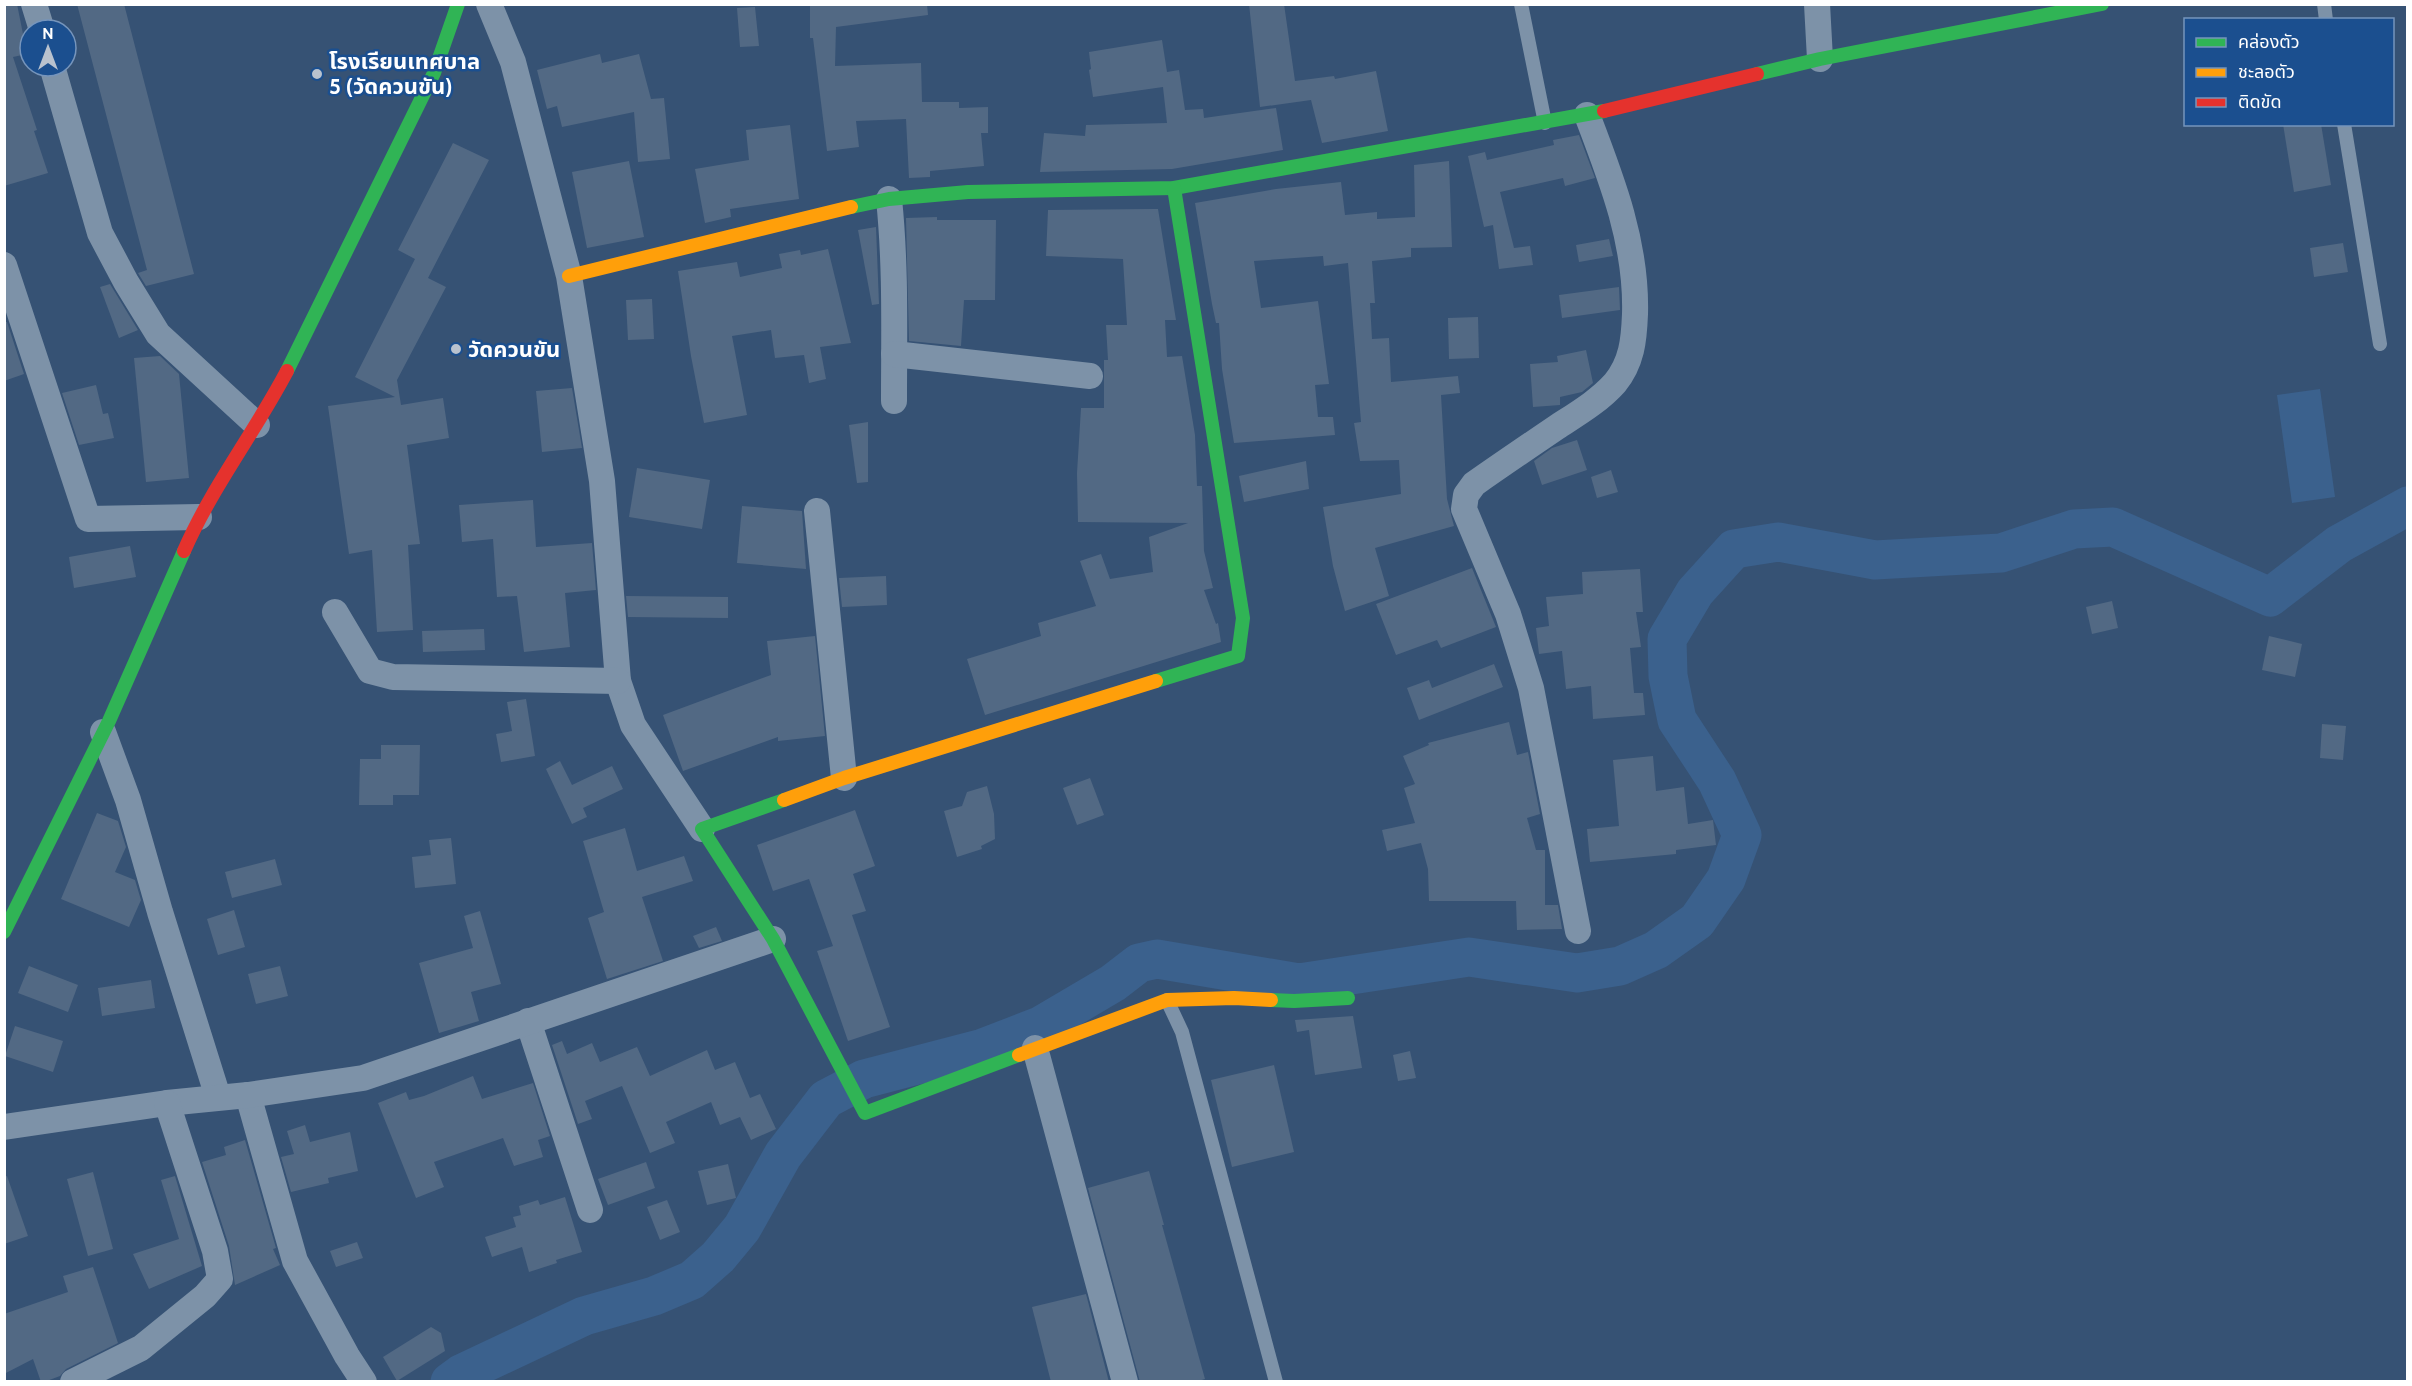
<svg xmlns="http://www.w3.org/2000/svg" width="2412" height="1386" font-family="Cabin,'Noto Sans Thai',sans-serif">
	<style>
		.water { fill: #3b618d }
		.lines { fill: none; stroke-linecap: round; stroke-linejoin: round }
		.river { stroke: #3b618d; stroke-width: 39 }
		.building { fill: #526984 }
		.lane { stroke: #7d92a8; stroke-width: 14 }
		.street { stroke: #7d92a8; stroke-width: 26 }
		.fast { stroke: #30b455; stroke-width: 14 }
		.slow { stroke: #ff9f0a; stroke-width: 14 }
		.jam { stroke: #e5322d; stroke-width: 14 }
		.poi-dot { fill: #b9c2ce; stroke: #1b4f8f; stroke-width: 2 }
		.labels { text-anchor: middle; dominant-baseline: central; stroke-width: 5; stroke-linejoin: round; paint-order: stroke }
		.poi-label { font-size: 22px; font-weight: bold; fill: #fff; stroke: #1b4f8f; text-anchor: start }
	</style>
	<rect width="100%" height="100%" fill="#365274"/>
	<polygon class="water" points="2320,389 2335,497 2292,503 2277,395"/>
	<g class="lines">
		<polyline class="river" points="450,1382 461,1374 584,1316 654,1296 692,1280 718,1257 742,1228 783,1155 826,1099 864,1079 983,1048 1040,1026 1113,983 1139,963 1157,959 1299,983 1469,957 1577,973 1620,966 1656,950 1697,921 1726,879 1742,835 1717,781 1677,720 1668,676 1667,639 1695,592 1734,549 1778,542 1875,560 2001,553 2074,529 2113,527 2270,597 2339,544 2408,506"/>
	</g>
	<g class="building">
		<polygon points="4,4 17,4 27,54 13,57 37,130 34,131 48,173 4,186"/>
		<polygon points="77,4 124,4 194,274 146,286 138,273 147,270"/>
		<polygon points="810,4 927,4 928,15 836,27 835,66 921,63 922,102 959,102 959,108 988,107 988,133 981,133 984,166 930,171 930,177 909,178 906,119 856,121 859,147 827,151 813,38 810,38"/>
		<polygon points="1249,4 1284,4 1295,81 1334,76 1335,79 1376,71 1388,131 1322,143 1311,100 1260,107"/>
		<polygon points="755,7 759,46 740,47 737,8"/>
		<polygon points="1162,40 1167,72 1179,70 1185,110 1203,109 1204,118 1276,108 1283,150 1172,169 1040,172 1044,133 1085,136 1086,125 1167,123 1163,87 1093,97 1089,70 1091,69 1089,52"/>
		<polygon points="600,54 602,63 639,54 651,99 664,98 670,159 638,162 634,112 562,127 557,106 547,109 537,70"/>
		<polygon points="2283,124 2321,124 2331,185 2294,192"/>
		<polygon points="790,125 799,199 730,209 731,217 705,223 695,169 749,160 746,130"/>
		<polygon points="1579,135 1595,178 1565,186 1563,178 1500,192 1514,248 1530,246 1533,265 1499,269 1493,225 1484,227 1468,156 1485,152 1487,160 1554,145 1553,140"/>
		<polygon points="453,143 489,160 428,278 446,287 397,380 401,405 443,398 449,438 407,445 420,544 408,545 413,630 377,632 372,550 349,554 328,406 395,397 355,377 415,259 398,250"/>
		<polygon points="629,161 644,237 587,248 572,172"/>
		<polygon points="1449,161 1452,247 1411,248 1411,257 1372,261 1375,303 1370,303 1372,339 1389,338 1391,382 1458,376 1460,393 1441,395 1447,499 1454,526 1375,548 1389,596 1345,611 1333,566 1323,507 1401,494 1399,460 1360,461 1354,423 1361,422 1348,263 1324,266 1323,256 1254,261 1261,308 1318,301 1329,384 1315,385 1318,417 1333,417 1335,435 1234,443 1222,369 1219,323 1216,323 1212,304 1195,203 1276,189 1341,182 1345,215 1377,212 1377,219 1415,217 1414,165"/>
		<polygon points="1152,209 1158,209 1176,320 1165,320 1167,357 1182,356 1195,435 1197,486 1202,486 1204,551 1213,588 1204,590 1216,624 1218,623 1221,642 985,715 967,659 1041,636 1038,623 1096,606 1080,561 1101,554 1110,579 1153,572 1149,537 1188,523 1078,522 1077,473 1081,408 1104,408 1104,360 1108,360 1106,325 1127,325 1123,259 1046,256 1048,210"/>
		<polygon points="937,217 937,220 996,220 995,300 964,300 961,346 909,341 906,218"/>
		<polygon points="876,227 879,304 872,305 858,230"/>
		<polygon points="1609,239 1613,256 1579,262 1576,245"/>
		<polygon points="2343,243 2348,272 2314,277 2310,248"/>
		<polygon points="828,249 851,343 820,347 826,379 809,383 804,355 775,358 771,330 732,336 747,415 704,423 691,356 678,271 737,262 740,277 782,268 779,254 800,250 801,255"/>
		<polygon points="110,284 138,330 119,338 100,287"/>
		<polygon points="1619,287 1620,310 1562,318 1559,295"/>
		<polygon points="652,299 654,339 628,340 626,300"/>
		<polygon points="1478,317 1479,358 1449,359 1448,318"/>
		<polygon points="4,322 7,322 24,374 4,381"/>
		<polygon points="1586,350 1593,383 1582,392 1560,397 1560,405 1533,407 1530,364 1558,362 1557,356"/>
		<polygon points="160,356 179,374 189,478 146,482 134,358"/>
		<polygon points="96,385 103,414 108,413 114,438 79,445 62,393"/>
		<polygon points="572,388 582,448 542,452 536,391"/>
		<polygon points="868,422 868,482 857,483 849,425"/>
		<polygon points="1577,440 1587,470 1542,485 1534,461 1552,448"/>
		<polygon points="1306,461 1309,489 1244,502 1239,476"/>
		<polygon points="637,468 710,480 702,529 629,517"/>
		<polygon points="1611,470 1618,492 1597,498 1591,477"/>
		<polygon points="533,500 536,547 592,543 596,590 565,593 570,647 524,652 517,596 497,597 493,539 462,542 459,505"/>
		<polygon points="742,506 802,511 806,569 737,563"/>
		<polygon points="130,546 136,577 74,588 69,557"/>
		<polygon points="1472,568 1496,627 1441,648 1437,640 1396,655 1376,604"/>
		<polygon points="1640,569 1643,612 1636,612 1641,647 1630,648 1634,693 1643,693 1645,715 1593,719 1591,686 1566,689 1562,651 1539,654 1536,628 1549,626 1546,597 1583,594 1582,572"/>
		<polygon points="886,576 887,605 842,607 839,578"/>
		<polygon points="626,596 728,597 728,618 628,617"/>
		<polygon points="2112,601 2118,628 2092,634 2086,607"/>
		<polygon points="484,629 485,650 423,652 422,631"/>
		<polygon points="815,636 825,736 778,741 778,737 683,771 663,715 771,675 767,641"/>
		<polygon points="2269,636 2302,644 2295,677 2262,670"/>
		<polygon points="1494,664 1503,687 1419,720 1407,688 1429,680 1432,688"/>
		<polygon points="526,699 535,756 501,762 496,734 512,731 507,702"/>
		<polygon points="1509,722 1517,755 1528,752 1540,814 1527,818 1536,850 1545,850 1545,905 1558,905 1562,929 1517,930 1516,901 1429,901 1428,869 1421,843 1387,851 1382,830 1415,823 1404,788 1415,784 1403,756 1429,745 1428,743"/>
		<polygon points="2322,724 2346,726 2343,760 2320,758"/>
		<polygon points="381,745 420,745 419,795 393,795 393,805 359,805 360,759 381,759"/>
		<polygon points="1653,756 1656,791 1684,787 1688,824 1713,820 1716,845 1676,850 1676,854 1590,862 1587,829 1619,826 1613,760"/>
		<polygon points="560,761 572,785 612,766 623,789 583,808 587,817 572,824 546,769"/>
		<polygon points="1090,778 1104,815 1077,825 1063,788"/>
		<polygon points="987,786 994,814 995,839 981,846 982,849 957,857 944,811 962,806 967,792"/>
		<polygon points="855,810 875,866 853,874 866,911 852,915 890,1027 848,1041 817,951 833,946 809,879 773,891 757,845"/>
		<polygon points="97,813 118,821 126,847 115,872 135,880 141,900 129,927 61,899"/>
		<polygon points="625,828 637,871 684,856 693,881 642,897 663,961 607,979 588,918 604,912 583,841"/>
		<polygon points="451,838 456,884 415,888 412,857 431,855 429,840"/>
		<polygon points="275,859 282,885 232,898 225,872"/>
		<polygon points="234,910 245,947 218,955 207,919"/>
		<polygon points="480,911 501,984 471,992 479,1021 439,1033 419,963 473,948 464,916"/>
		<polygon points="716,927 722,941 699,948 693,936"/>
		<polygon points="29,966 78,985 68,1012 18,993"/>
		<polygon points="280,966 288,996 256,1004 248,974"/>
		<polygon points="151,980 155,1008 102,1016 98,988"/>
		<polygon points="1353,1016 1362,1068 1315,1075 1309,1030 1297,1032 1295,1020"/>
		<polygon points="15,1026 63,1041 53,1072 5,1056"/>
		<polygon points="562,1041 567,1054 592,1043 600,1062 637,1047 650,1076 707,1050 715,1070 735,1062 750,1098 760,1094 776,1129 751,1140 740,1117 720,1125 711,1102 666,1122 675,1143 650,1153 622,1086 585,1101 592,1119 578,1124 552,1045"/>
		<polygon points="1410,1051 1416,1078 1398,1081 1393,1055"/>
		<polygon points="1274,1065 1294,1152 1232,1167 1211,1080"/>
		<polygon points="473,1076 482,1099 533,1083 550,1136 538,1140 543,1157 514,1166 503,1138 434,1162 444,1187 416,1198 378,1103 406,1092 409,1100 424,1096"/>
		<polygon points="305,1125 310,1142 350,1132 358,1171 328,1178 329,1183 291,1192 281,1157 294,1154 287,1131"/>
		<polygon points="245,1140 276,1248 273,1249 280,1265 235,1285 229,1246 202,1162 226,1155 224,1147"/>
		<polygon points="646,1162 655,1188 608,1205 598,1179"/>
		<polygon points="728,1164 736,1198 707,1205 698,1171"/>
		<polygon points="1149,1171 1164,1225 1162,1225 1205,1379 1195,1382 1140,1382 1088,1188"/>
		<polygon points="93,1172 113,1249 88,1256 67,1179"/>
		<polygon points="7,1176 28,1236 4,1244 4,1177"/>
		<polygon points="175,1176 202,1266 149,1289 133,1254 179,1239 161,1180"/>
		<polygon points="565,1197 582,1252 556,1260 557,1263 529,1272 522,1247 492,1257 485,1237 516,1227 513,1217 521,1215 519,1206 538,1200 540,1205"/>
		<polygon points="667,1200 680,1232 660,1240 647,1207"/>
		<polygon points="357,1242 363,1258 336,1267 330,1251"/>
		<polygon points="93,1267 118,1343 66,1369 60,1376 44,1382 41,1382 33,1359 4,1374 4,1314 68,1292 63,1276"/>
		<polygon points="1086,1294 1109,1382 1051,1382 1032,1307"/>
		<polygon points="431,1327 441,1333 445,1351 397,1381 383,1357"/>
	</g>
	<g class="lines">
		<g class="lane">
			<polyline points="1521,4 1545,123"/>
			<polyline points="2324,4 2326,20"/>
			<polyline points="2344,124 2380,344"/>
			<polyline points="1167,1000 1182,1032 1276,1382"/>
		</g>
		<g class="street">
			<polyline points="34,4 42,30"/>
			<polyline points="489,4 513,62 569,276 602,481 618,681 633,725 702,829"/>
			<polyline points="1817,4 1820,59"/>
			<polyline points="52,66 100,233 126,282 158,334 257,425"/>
			<path d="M889 199C896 267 894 333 894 401"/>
			<polyline points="4,265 88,519 199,517"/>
			<polyline points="894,354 1090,376"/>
			<polyline points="817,511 844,778"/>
			<polyline points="335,612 370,671 393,677 618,681"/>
			<polyline points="103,732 128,800 160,912 218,1097"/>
			<path d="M1578 931 1531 688 1508 614 1464 509 1466 495 1474 484C1501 465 1529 446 1557 427 1577 414 1599 401 1615 383 1632 362 1634 340 1635 314 1637 244 1612 180 1587 115"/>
			<polyline points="528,1021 590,1210"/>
			<polyline points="1035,1048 1125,1382"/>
			<polyline points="248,1095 295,1261 347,1356 364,1382"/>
			<polyline points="4,1127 167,1103 248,1095 363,1078 773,939"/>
			<polyline points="73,1382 141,1348 205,1296 220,1279 215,1251 167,1103"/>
		</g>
		<g class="fast">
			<polyline points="1757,74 1820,59 2102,4"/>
			<polyline points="851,207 889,199 968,192 1174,188 1604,111"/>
			<polyline points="287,371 434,73 458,4"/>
			<polyline points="1156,681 1238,656 1243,618 1174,188"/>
			<polyline points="784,800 702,829 773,939 865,1113 1019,1055"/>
			<polyline points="4,932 109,721 184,551"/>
			<polyline points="1271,1000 1294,1001 1348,998"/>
		</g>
		<g class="slow">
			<polyline points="569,276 851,207"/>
			<polyline points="784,800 844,778 1156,681"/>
			<polyline points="1019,1055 1167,1000 1234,998 1271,1000"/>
		</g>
		<g class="jam">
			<polyline points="1604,111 1757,74"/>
			<path d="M184 551C212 487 255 432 287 371"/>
		</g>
	</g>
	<g class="poi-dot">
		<circle cx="317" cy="74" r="6"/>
		<circle cx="456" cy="349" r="6"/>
	</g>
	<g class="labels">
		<g class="poi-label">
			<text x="329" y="61">โรงเรียนเทศบาล<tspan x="329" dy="25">5 (วัดควนขัน)</tspan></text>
			<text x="468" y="349">วัดควนขัน</text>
		</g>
	</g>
	<rect width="2412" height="1386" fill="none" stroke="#ffffff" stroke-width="12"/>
	<rect x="2184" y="18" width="210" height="108" fill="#1b4f8f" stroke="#7695bc" stroke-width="1.5"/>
	<rect x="2196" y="38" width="30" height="9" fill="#30b455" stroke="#7695bc" stroke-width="1.5"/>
	<text x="2238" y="48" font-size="18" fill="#ffffff">คล่องตัว</text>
	<rect x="2196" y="68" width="30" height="9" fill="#ff9f0a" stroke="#7695bc" stroke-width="1.5"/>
	<text x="2238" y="78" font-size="18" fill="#ffffff">ชะลอตัว</text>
	<rect x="2196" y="98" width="30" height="9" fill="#e5322d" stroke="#7695bc" stroke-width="1.5"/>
	<text x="2238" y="108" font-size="18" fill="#ffffff">ติดขัด</text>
	<g transform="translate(48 48)"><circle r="28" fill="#1b4f8f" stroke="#7695bc" stroke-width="1.5"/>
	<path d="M0-4.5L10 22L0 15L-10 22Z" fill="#b9c2ce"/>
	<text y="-9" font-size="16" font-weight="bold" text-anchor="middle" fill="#ffffff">N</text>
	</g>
</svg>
